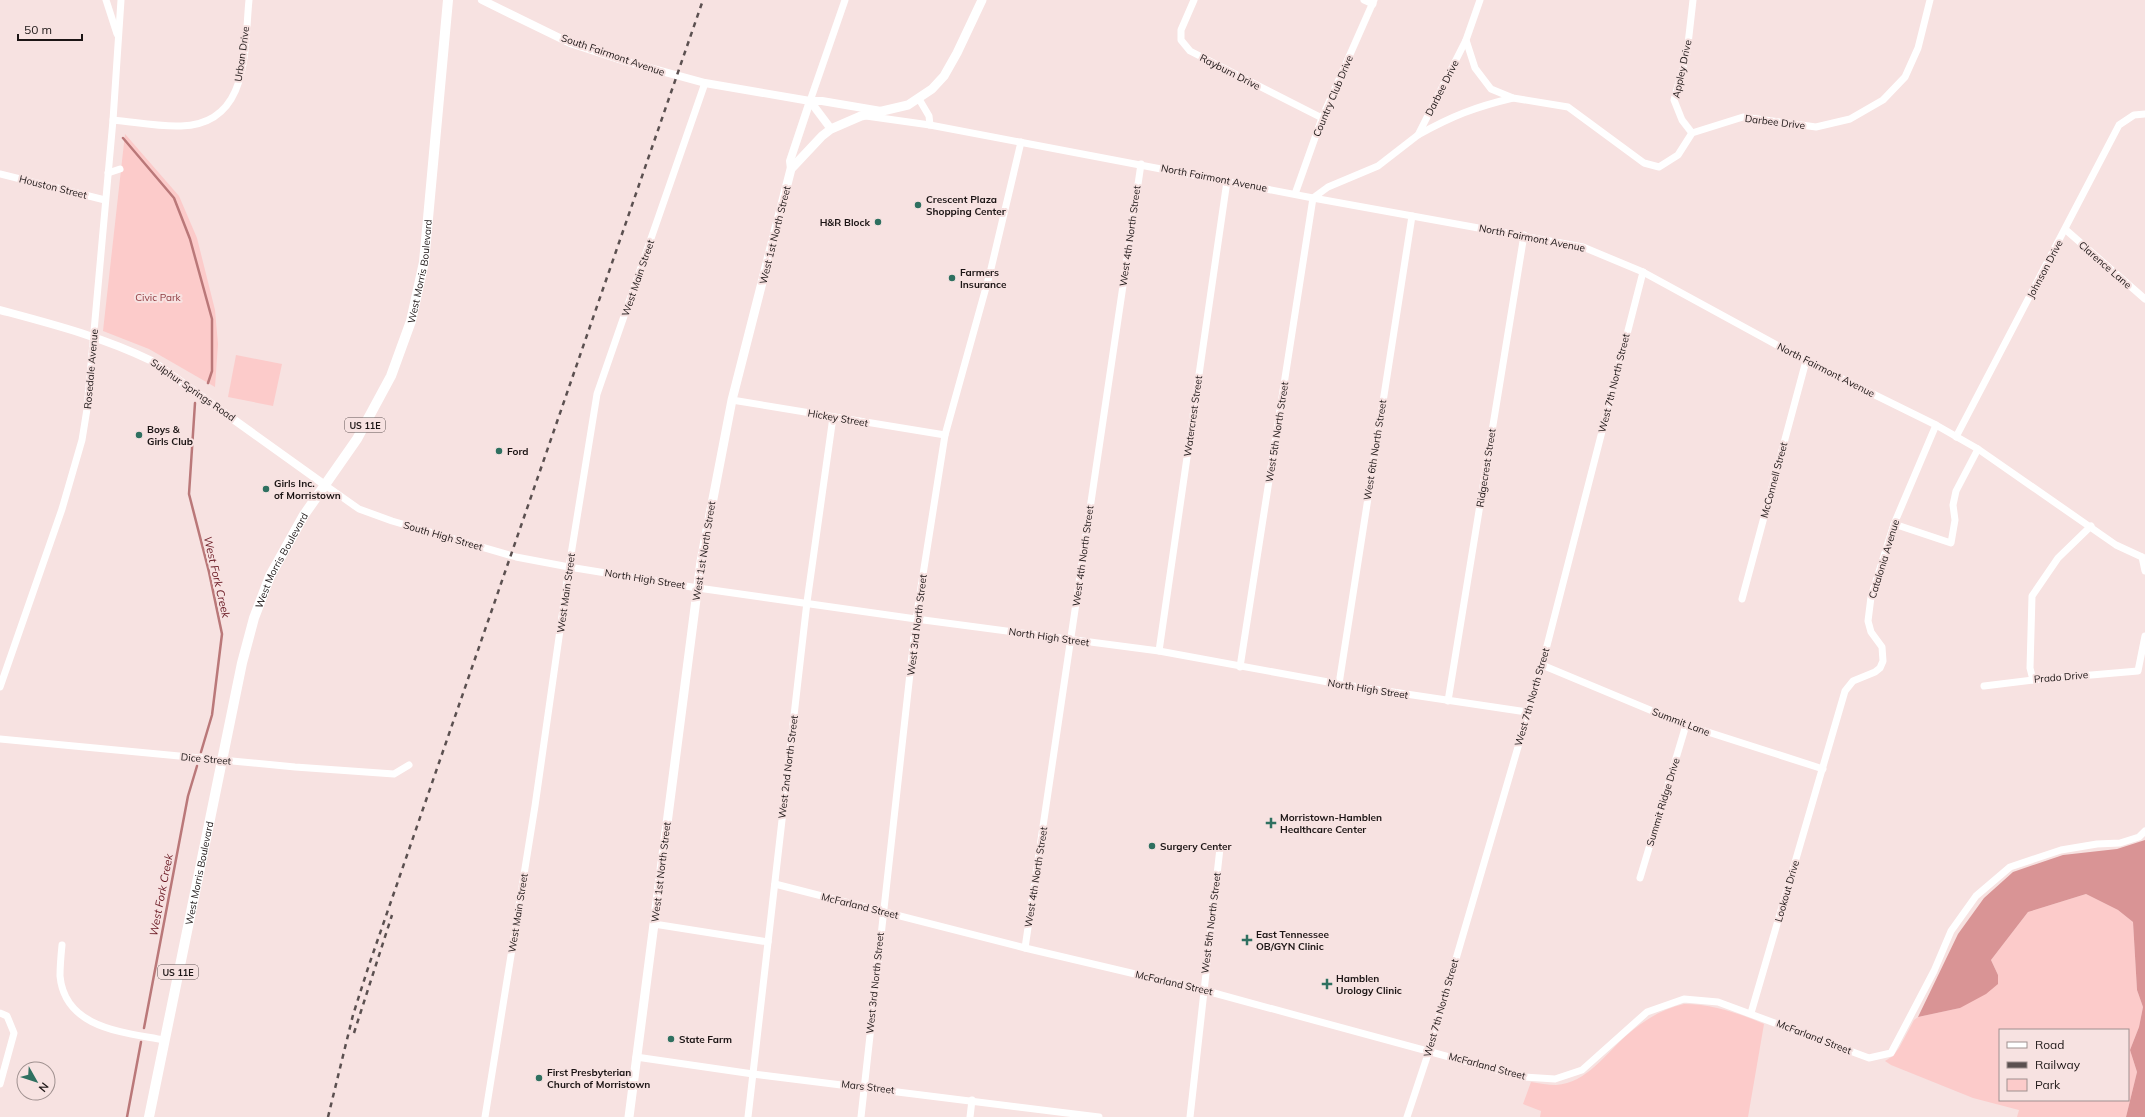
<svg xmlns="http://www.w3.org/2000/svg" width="2145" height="1117" font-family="Mulish,sans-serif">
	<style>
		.green { fill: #fccbca; fill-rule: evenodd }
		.forest { fill: #d99495 }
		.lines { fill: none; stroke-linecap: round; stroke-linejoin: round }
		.stream { stroke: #ba7879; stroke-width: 2.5 }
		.minor { stroke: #fff; stroke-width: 7 }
		.tertiary { stroke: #fff; stroke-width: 8 }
		.secondary { stroke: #fff; stroke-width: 9 }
		.primary { stroke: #fff; stroke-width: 10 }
		.rail { stroke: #5b5050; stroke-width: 2.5; stroke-dasharray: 5 5; stroke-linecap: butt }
		.poi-dot { fill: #2f7060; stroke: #f7e2e1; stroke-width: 1.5 }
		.labels { text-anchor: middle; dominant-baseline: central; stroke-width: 4; stroke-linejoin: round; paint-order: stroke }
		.shield { fill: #f7e2e1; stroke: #5e5252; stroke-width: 1 }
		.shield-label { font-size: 9px; font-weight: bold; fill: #1c1515 }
		.street-label { font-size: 10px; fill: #1c1515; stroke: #f7e2e1 }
		.poi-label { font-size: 10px; font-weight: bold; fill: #1c1515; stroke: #f7e2e1; text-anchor: start }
		.park-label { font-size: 10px; fill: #8c383e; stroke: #f7e2e1 }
		.water-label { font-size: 11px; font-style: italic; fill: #691822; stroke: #f7e2e1 }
	</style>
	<rect width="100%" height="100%" fill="#f7e2e1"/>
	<g class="green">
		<polygon points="125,134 179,196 197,238 215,310 218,344 215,387 149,349 103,331"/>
		<polygon points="236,355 282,364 273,406 228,397"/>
		<path d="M2086 894 2118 910 2133 922 2137 990 2143 1007 2139 1027 2130 1050 2137 1072 2126 1117H2017L2019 1110 1973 1098 1891 1065 1885 1061 1893 1056 1899 1048 1914 1020 1918 1017 1960 1008 1998 975 1991 960 2028 912ZM2000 1030H2128V1100H2000Z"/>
		<path d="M1684 1004C1712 1004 1738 1013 1764 1024L1748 1117H1540L1541 1111 1523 1104 1531 1082C1539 1083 1548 1085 1556 1085 1587 1083 1606 1053 1627 1035 1644 1020 1662 1009 1684 1004Z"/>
	</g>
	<polygon class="forest" points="2145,840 2145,1117 2126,1117 2137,1072 2130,1050 2139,1027 2143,1007 2137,990 2133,922 2118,910 2086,894 2028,912 1991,960 1998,975 1998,984 1986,994 1960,1008 1918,1017 1958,934 1984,898 2013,872 2063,855 2117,849"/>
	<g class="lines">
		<g class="stream">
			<polyline points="123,138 174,198 190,239 212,319 212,371 208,383"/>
			<polyline points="195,403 189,494 209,572 222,634 212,715 201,752"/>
			<polyline points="144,1028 188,796 197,766"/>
			<polyline points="127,1117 141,1042"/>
		</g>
		<g class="minor">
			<polyline points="106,0 117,34"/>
			<polyline points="1194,0 1181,30 1181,40 1190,51 1322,118"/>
			<polyline points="1364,0 1373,4"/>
			<polyline points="1466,40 1475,68 1491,89 1513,98 1568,107 1644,163 1659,167 1678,155 1692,133 1743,117 1816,127 1850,119 1883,100 1905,77 1918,48 1930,0"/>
			<polyline points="919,99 929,116 930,125"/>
			<polyline points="810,101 845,0"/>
			<polyline points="866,116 930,125 1313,198 1583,247 1643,272 1806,361 1936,425 1978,449 2116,545 2142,557"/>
			<path d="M113 120C135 122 159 127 181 126 250 124 244 50 249 0"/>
			<polyline points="1692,133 1682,120 1674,100 1687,53 1693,0"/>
			<path d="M1418 135C1452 116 1475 107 1513 98"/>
			<polyline points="108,173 120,169"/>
			<polyline points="0,174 105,200"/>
			<polyline points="1295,194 1322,118 1374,0"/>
			<polyline points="1313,198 1328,187 1378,166 1418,135 1466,40 1480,0"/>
			<polyline points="2066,230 2145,299"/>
			<polyline points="732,400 945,435"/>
			<polyline points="1956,437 2119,125 2134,115 2145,114"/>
			<polyline points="325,485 359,509 392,521 516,557 569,567 698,588 916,619 1159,651 1339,684 1527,712"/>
			<polyline points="1894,524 1951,543 1955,520 1953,505 1956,491 1978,449"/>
			<polyline points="2142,557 2145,571"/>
			<polyline points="1742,599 1806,361"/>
			<polyline points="1159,651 1227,181"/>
			<polyline points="1542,665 1686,725 1823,769"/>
			<polyline points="1240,667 1313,198"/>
			<polyline points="2033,680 2030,668 2032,596 2058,558 2091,526"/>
			<polyline points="1339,684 1412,216"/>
			<polyline points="1984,686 2033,680 2138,671 2145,636"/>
			<polyline points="0,687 62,509 82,440 87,409 113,120 121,0"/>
			<polyline points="1448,701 1524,235"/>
			<polyline points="0,739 295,767 394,774 409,765"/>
			<polyline points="1640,878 1686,725"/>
			<polyline points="775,884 1025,948 1203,990 1523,1077 1555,1079 1582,1070 1647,1012 1684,999 1718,1002 1869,1058 1891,1053 1934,971 1951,931 1976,896 2010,867 2061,850 2097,844 2120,843 2139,837 2145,831"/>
			<polyline points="654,924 768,942"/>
			<path d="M62 945C61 955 60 966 60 976 65 1029 124 1032 164 1040"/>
			<polyline points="1025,948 1141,164"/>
			<polyline points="0,1013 7,1016 14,1033 0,1084"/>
			<polyline points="1751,1013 1845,691 1853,681 1875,672 1880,668 1883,661 1882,647 1871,632 1868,621 1871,597 1894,524 1936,425"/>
			<polyline points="636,1057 753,1074 1099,1117"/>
			<polyline points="485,1117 535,806 569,567 597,394 705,83"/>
			<polyline points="748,1117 807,602 833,417"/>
			<polyline points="861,1117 916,619 945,435 990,273 1021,142"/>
			<polyline points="970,1117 972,1100"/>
			<polyline points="1190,1117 1220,848"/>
			<polyline points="1407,1117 1429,1051 1542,665 1643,272"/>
		</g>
		<g class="tertiary">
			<polyline points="482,0 570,43 628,62 705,83 810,101 822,101 881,111"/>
			<polyline points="810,101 831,129"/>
			<polyline points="791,169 790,161 810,101"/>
			<path d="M0 310C52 324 103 337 152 361L325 485"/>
		</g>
		<polyline class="secondary" points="629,1117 701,561 732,400 791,169 822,136 831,129 861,116 908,105 932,89 944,76 957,53 982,0"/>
		<path class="primary" id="s1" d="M149 1117 242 663 254 618 270 576 304 515 357 439 391 376 411 321 424 262 448 0"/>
		<g class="rail">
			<polyline points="354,1033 392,915"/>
			<polyline points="328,1117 353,1015 369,965 703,0"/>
		</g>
	</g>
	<g class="poi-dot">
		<circle cx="918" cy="205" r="4"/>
		<circle cx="878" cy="222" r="4"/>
		<circle cx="952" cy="278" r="4"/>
		<circle cx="139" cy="435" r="4"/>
		<circle cx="499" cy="451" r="4"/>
		<circle cx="266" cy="489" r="4"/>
		<path d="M1269 817h4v4h4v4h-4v4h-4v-4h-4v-4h4z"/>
		<circle cx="1152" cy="846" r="4"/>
		<path d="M1245 934h4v4h4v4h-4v4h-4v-4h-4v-4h4z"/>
		<path d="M1325 978h4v4h4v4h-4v4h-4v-4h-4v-4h4z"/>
		<circle cx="671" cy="1039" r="4"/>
		<circle cx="539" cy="1078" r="4"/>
	</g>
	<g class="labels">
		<g class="shield">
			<rect x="345" y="418" width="40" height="14" rx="3"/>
			<rect x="158" y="965" width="40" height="14" rx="3"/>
		</g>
		<g class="shield-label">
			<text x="365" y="425">US 11E</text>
			<text x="178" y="972">US 11E</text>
		</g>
		<g class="street-label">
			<text transform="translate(242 54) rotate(-82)">Urban Drive</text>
			<text transform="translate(613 55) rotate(19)">South Fairmont Avenue</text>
			<text transform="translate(1682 69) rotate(-78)">Appley Drive</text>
			<text transform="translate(1230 72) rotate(27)">Rayburn Drive</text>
			<text transform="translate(1442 88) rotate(-63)">Darbee Drive</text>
			<text transform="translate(1333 96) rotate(-67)">Country Club Drive</text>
			<text transform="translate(1775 122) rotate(7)">Darbee Drive</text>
			<text transform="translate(1214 178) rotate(11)">North Fairmont Avenue</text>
			<text transform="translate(53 187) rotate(14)">Houston Street</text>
			<text transform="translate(775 235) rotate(-76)">West 1st North Street</text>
			<text transform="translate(1130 236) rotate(-82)">West 4th North Street</text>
			<text transform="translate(1532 238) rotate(11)">North Fairmont Avenue</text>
			<text transform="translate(2105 265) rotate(41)">Clarence Lane</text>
			<text transform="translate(2045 269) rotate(-62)">Johnson Drive</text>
			<text stroke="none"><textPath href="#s1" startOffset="898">West Morris Boulevard</textPath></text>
			<text transform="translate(638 278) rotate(-71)">West Main Street</text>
			<text transform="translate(91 369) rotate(-85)">Rosedale Avenue</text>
			<text transform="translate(1826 370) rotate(27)">North Fairmont Avenue</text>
			<text transform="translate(1614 383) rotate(-76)">West 7th North Street</text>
			<text transform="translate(193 390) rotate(35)">Sulphur Springs Road</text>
			<text transform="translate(1193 416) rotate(-82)">Watercrest Street</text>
			<text transform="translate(838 418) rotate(10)">Hickey Street</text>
			<text transform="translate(1277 432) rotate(-81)">West 5th North Street</text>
			<text transform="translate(1375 450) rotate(-81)">West 6th North Street</text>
			<text transform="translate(1486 468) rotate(-81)">Ridgecrest Street</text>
			<text transform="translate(1774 480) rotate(-75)">McConnell Street</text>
			<text transform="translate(443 536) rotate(16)">South High Street</text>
			<text transform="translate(704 551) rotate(-81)">West 1st North Street</text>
			<text transform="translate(1083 556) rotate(-82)">West 4th North Street</text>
			<text transform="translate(1884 559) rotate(-73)">Catalonia Avenue</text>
			<text stroke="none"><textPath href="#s1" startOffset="574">West Morris Boulevard</textPath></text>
			<text transform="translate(645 579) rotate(9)">North High Street</text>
			<text transform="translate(566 593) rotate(-82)">West Main Street</text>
			<text transform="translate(917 625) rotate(-83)">West 3rd North Street</text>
			<text transform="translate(1049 637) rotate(8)">North High Street</text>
			<text transform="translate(2061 677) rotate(-5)">Prado Drive</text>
			<text transform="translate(1368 689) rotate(9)">North High Street</text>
			<text transform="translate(1532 697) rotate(-74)">West 7th North Street</text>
			<text transform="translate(1681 722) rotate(21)">Summit Lane</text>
			<text transform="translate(206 759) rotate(5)">Dice Street</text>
			<text transform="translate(788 767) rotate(-83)">West 2nd North Street</text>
			<text transform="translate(1663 802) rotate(-73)">Summit Ridge Drive</text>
			<text transform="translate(661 872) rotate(-83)">West 1st North Street</text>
			<text stroke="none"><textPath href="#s1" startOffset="249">West Morris Boulevard</textPath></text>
			<text transform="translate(1036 877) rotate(-81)">West 4th North Street</text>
			<text transform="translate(1787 891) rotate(-74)">Lookout Drive</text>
			<text transform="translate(860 906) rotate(14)">McFarland Street</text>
			<text transform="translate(518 913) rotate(-81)">West Main Street</text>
			<text transform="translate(1211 923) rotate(-83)">West 5th North Street</text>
			<text transform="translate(875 983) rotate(-84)">West 3rd North Street</text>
			<text transform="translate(1174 983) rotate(13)">McFarland Street</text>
			<text transform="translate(1441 1008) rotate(-74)">West 7th North Street</text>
			<text transform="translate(1814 1037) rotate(21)">McFarland Street</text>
			<text transform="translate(1487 1066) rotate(15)">McFarland Street</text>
			<text transform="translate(868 1087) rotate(7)">Mars Street</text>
		</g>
		<g class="poi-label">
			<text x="926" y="199">Crescent Plaza<tspan x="926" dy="12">Shopping Center</tspan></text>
			<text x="870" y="222" text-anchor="end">H&amp;R Block</text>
			<text x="960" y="272">Farmers<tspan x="960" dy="12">Insurance</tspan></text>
			<text x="147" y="429">Boys &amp;<tspan x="147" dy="12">Girls Club</tspan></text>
			<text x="507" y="451">Ford</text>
			<text x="274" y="483">Girls Inc.<tspan x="274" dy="12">of Morristown</tspan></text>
			<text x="1280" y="817">Morristown-Hamblen<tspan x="1280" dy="12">Healthcare Center</tspan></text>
			<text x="1160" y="846">Surgery Center</text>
			<text x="1256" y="934">East Tennessee<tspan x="1256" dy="12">OB/GYN Clinic</tspan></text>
			<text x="1336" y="978">Hamblen<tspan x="1336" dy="12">Urology Clinic</tspan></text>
			<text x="679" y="1039">State Farm</text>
			<text x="547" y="1072">First Presbyterian<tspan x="547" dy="12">Church of Morristown</tspan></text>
		</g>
		<g class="park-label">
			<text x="158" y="297">Civic Park</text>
		</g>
		<g class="water-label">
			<text transform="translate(217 577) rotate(77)">West Fork Creek</text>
			<text transform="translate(161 895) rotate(-79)">West Fork Creek</text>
		</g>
	</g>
	<rect x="1999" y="1029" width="130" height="72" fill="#f7e2e1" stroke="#9f908f"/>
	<rect x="2007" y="1042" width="20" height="6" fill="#ffffff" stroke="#9f908f"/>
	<text x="2035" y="1049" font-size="12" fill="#1c1515">Road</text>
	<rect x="2007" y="1062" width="20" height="6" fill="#5b5050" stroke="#9f908f"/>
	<text x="2035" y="1069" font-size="12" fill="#1c1515">Railway</text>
	<rect x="2007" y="1079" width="20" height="12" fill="#fccbca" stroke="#9f908f"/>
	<text x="2035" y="1089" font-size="12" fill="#1c1515">Park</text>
	<g transform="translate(36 1081) rotate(129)"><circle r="19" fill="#f7e2e1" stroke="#9f908f"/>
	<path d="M0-3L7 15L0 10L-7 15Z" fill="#2f7060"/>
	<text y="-6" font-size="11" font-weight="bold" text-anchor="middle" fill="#1c1515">N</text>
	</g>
	<path d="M18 34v6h64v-6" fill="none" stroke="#1c1515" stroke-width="2"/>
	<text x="24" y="34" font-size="12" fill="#1c1515" stroke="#f7e2e1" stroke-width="3" paint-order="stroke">50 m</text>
</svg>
